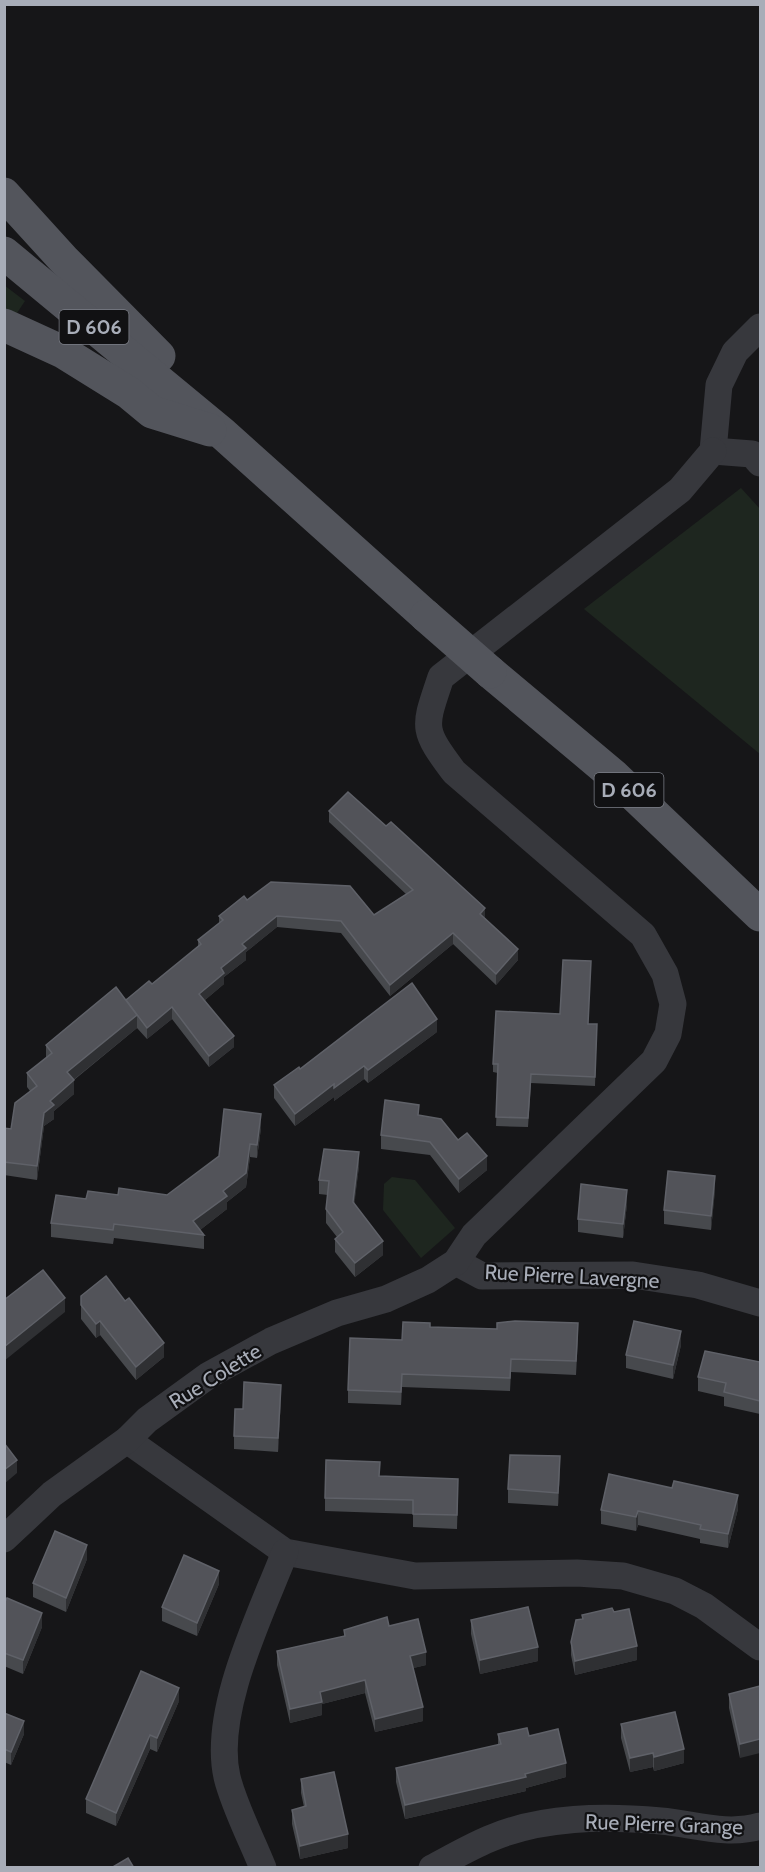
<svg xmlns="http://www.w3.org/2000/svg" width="765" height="1872" font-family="Cabin,sans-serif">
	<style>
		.green { fill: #1e261f }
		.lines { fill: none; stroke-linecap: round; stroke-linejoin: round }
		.minor { stroke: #37383d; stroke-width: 27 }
		.primary { stroke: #53555c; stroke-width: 33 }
		.primary-bridge { stroke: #53555c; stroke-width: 33 }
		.wall { fill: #47494d }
		.shaded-wall { fill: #2f3033 }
		.building { fill: #525359; stroke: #5f6168; stroke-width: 1.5 }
		.labels { text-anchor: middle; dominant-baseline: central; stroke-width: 4.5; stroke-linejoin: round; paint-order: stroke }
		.shield { fill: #111113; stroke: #7b7e86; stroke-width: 1.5 }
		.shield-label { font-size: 20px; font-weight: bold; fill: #a8adb8 }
		.street-label { font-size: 21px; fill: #a8adb8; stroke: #111113 }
	</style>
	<rect width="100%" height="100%" fill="#161618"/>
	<g class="green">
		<polygon points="4,285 25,301 17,313 5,309"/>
		<polygon points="741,488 760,509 760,754 584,609"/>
		<polygon points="392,1177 415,1180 455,1228 421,1258 383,1210 384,1184"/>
	</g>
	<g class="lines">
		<g class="minor">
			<polyline points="713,451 719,385 735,352 760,327"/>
			<polyline points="713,451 752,454 760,463"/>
			<polyline points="456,1262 482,1276 633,1275 698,1285 760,1303"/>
			<polyline points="127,1440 285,1552 415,1576 577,1573 623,1576 675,1591 704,1606 760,1647"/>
			<path d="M4 1539 52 1494 127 1440 147 1420 209 1375 271 1341 337 1313 386 1299 428 1280 456 1262 474 1235 654 1061 668 1034 673 1004 665 974 643 935 454 772C421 728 424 728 441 677L680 490 713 451"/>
			<path d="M263 1868C252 1840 234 1806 227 1777 212 1711 261 1614 285 1552"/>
			<path d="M432 1868C451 1858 470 1847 489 1839 542 1816 605 1816 661 1821 694 1824 727 1836 760 1826"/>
		</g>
		<g class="primary">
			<polyline points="4,194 64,260 159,356"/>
			<polyline points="4,253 223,434 426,616"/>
			<polyline points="4,325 63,352 129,393 152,412 210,430"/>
			<polyline points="490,672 614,776 760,915"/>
		</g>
		<polyline class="primary-bridge" points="426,616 490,672"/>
	</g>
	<g class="wall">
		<polygon points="329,811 485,918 518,960 496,985 453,944 390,996 341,933 277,927 246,952 246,960 224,977 224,984 205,1000 234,1047 209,1067 172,1019 147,1039 137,1028 74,1080 74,1094 54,1111 54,1119 44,1126 37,1180 4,1175 4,1128 11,1129 30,1091 27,1087 27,1073 46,1058 46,1045 152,984 198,947 198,940 219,923 219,916 247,900 374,915 406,894 329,822"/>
		<polygon points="588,1024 597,1024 595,1086 531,1083 528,1127 496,1126 498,1073 493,1072 493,1064"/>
		<polygon points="437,1032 368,1083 364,1079 334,1101 334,1097 295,1126 274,1098 274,1085 300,1069"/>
		<polygon points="419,1115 458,1140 487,1170 459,1193 430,1155 381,1149 381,1135"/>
		<polygon points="261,1128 257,1158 250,1157 246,1187 227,1202 227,1209 200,1230 204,1235 204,1249 114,1238 113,1244 51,1237 51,1223 86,1199 118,1195 167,1195"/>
		<polygon points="359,1166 354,1204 383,1255 355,1277 335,1252 335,1239 337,1237 326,1223 326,1209 328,1195 319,1194 319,1180"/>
		<polygon points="715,1190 711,1230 664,1224 664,1210"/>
		<polygon points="627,1204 623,1238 578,1232 578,1219"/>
		<polygon points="81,1296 164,1357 136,1380 100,1335 96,1338 81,1319"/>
		<polygon points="430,1327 578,1337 576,1375 511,1372 510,1391 402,1387 401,1405 348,1403 348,1390 402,1340"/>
		<polygon points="681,1345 673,1379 626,1368 626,1355"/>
		<polygon points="760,1362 760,1414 724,1406 724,1397 698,1391 698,1377"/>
		<polygon points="281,1398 278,1452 234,1449 234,1436 243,1409"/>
		<polygon points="560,1470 558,1506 508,1503 508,1489"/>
		<polygon points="380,1476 458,1493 457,1529 413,1527 413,1514 325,1511 325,1498"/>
		<polygon points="738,1509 728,1548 700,1543 700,1539 638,1525 636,1531 601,1524 601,1510"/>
		<polygon points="87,1559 66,1612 33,1597 33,1583"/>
		<polygon points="219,1584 197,1636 162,1621 162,1607"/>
		<polygon points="4,1603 42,1627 23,1674 4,1666"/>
		<polygon points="614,1612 637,1660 575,1675 571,1655 571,1642 582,1619 582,1615"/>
		<polygon points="471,1620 538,1661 480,1674 471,1634"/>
		<polygon points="389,1626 426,1665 413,1668 423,1721 375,1732 365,1693 322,1704 322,1715 290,1723 277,1665 277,1651 344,1636 344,1630"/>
		<polygon points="760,1686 740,1758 729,1708 729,1694"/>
		<polygon points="179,1701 157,1752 150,1749 116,1826 86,1813 86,1799"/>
		<polygon points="4,1713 24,1734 11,1765 4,1762"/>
		<polygon points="621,1724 684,1763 654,1771 653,1767 630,1772 621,1738"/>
		<polygon points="498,1734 529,1736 566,1777 526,1788 526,1791 405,1819 396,1782 396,1768 498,1745"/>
		<polygon points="301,1779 348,1848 300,1859 292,1824 292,1810 304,1807 301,1793"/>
	</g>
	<g class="shaded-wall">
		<polygon points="485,908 485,919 480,914"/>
		<polygon points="277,916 277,927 246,952 246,960 224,977 224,984 199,1005 199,994 242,944"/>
		<polygon points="453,933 453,944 390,996 390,985"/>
		<polygon points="518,949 518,960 496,985 496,974"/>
		<polygon points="172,1007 172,1019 147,1039 147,1028"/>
		<polygon points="137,1015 137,1028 67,1085 67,1072"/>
		<polygon points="437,1019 437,1032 368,1083 368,1070"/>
		<polygon points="234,1036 234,1047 209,1067 209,1056"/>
		<polygon points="364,1066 364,1079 334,1101 334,1097 295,1126 295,1114 334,1084"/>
		<polygon points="74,1080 74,1094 54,1111 54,1119 44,1126 37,1180 37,1166 44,1113 50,1101"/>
		<polygon points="261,1114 261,1128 257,1158 257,1145"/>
		<polygon points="250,1144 250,1157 246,1187 227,1202 227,1209 195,1234 193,1221 223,1191"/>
		<polygon points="359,1152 359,1166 353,1216 353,1202"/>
		<polygon points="487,1156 487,1170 459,1193 459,1179"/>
		<polygon points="715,1176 715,1190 711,1230 711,1216"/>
		<polygon points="627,1190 627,1204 623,1238 623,1224"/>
		<polygon points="383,1241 383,1255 355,1277 355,1263"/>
		<polygon points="65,1298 65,1312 4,1361 4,1347"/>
		<polygon points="100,1321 100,1335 96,1338 96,1324"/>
		<polygon points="681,1331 681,1345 673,1379 673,1365"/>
		<polygon points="164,1343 164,1357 136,1380 136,1367"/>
		<polygon points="402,1374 402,1387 401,1405 401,1392"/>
		<polygon points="281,1385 281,1398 278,1452 278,1438"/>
		<polygon points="560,1456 560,1470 558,1506 558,1493"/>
		<polygon points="17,1460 17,1473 4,1484 4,1470"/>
		<polygon points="738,1495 738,1509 728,1548 728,1534"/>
		<polygon points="638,1511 638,1525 636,1531 636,1517"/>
		<polygon points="87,1545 87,1559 66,1612 66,1598"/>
		<polygon points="219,1571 219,1584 197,1636 197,1623"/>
		<polygon points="42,1613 42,1627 23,1674 23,1660"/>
		<polygon points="637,1646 637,1660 575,1675 575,1661"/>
		<polygon points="538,1647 538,1661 480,1674 480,1660"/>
		<polygon points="426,1652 426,1665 410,1669 410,1656"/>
		<polygon points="365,1680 365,1693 322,1704 322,1715 290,1723 290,1709 320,1692"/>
		<polygon points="179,1688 179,1701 157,1752 157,1738"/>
		<polygon points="423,1707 423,1721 375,1732 375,1719"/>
		<polygon points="24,1721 24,1734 11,1765 11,1752"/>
		<polygon points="150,1735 150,1749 116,1826 116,1813"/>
		<polygon points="760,1739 760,1753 740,1758 740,1744"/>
		<polygon points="684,1749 684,1763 654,1771 654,1757"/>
		<polygon points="653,1753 653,1767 630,1772 630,1758"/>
		<polygon points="566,1763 566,1777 526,1788 526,1791 405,1819 405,1805"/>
		<polygon points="348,1834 348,1848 300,1859 300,1846"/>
	</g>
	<g class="building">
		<polygon points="348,792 386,826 391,822 485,908 480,914 518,949 496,974 453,933 390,985 341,921 277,916 242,944 246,948 221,968 224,973 199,994 234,1036 209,1056 172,1007 147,1028 126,1000 149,981 152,984 201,944 198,940 223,920 219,916 244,896 247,900 271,882 350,886 374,915 413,890 329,811"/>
		<polygon points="563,960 591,961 588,1024 597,1024 595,1077 531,1074 528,1118 496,1117 498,1064 493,1064 496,1011 560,1014"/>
		<polygon points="412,983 437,1019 368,1070 364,1066 334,1088 334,1084 295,1114 274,1085 299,1067 300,1069"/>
		<polygon points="116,987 137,1015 67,1072 74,1080 50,1101 54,1105 44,1113 37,1166 4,1162 4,1128 11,1129 15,1103 37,1086 27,1073 52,1053 46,1045"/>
		<polygon points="385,1100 419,1105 418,1115 441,1119 458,1140 467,1133 487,1156 459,1179 430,1142 381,1135"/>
		<polygon points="224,1109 261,1114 257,1145 250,1144 246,1173 223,1191 227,1196 193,1221 204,1235 114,1224 113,1230 51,1223 56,1195 86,1199 88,1191 118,1195 119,1188 167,1195 219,1156"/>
		<polygon points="324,1149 359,1152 353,1202 383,1241 355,1263 335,1239 343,1232 326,1209 329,1181 319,1180"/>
		<polygon points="668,1171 715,1176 711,1216 664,1210"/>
		<polygon points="581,1184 627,1190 623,1224 578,1219"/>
		<polygon points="43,1270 65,1298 4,1347 4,1300"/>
		<polygon points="106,1276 125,1301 129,1298 164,1343 136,1367 100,1321 96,1324 81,1305 81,1296"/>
		<polygon points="515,1321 578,1323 576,1361 511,1359 510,1378 402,1374 401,1392 348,1390 350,1338 402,1340 403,1322 430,1323 430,1327 497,1329 497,1323"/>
		<polygon points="634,1321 681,1331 673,1365 626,1355"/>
		<polygon points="705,1351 760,1362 760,1401 724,1392 726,1383 698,1377"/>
		<polygon points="244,1382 281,1385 278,1438 234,1436 235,1409 243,1409"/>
		<polygon points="4,1443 17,1460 4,1470"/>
		<polygon points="510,1455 560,1456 558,1493 508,1489"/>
		<polygon points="326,1460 380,1462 379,1476 458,1479 457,1515 413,1514 413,1500 325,1498"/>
		<polygon points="609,1474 672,1488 674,1481 738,1495 728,1534 700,1529 701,1525 638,1511 636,1517 601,1510"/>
		<polygon points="55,1531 87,1545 66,1598 33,1583"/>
		<polygon points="184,1555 219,1571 197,1623 162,1607"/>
		<polygon points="7,1598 42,1613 23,1660 4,1653 4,1603"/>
		<polygon points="528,1607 538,1647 480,1660 471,1620"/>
		<polygon points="612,1608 614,1612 629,1609 637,1646 575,1661 571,1642 576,1620 583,1619 582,1615"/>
		<polygon points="387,1617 389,1626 418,1619 426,1652 410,1656 423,1707 375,1719 365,1680 320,1692 322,1702 290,1709 277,1651 345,1636 344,1630"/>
		<polygon points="141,1671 179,1688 157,1738 150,1735 116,1813 86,1799"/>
		<polygon points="760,1686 760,1739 740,1744 729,1694"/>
		<polygon points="675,1712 684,1749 654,1757 653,1753 630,1758 621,1724"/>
		<polygon points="4,1713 24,1721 11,1752 4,1749"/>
		<polygon points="527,1728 529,1736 558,1729 566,1763 525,1774 526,1777 405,1805 396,1768 501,1744 498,1734"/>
		<polygon points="334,1772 348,1834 300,1846 292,1810 306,1806 301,1779"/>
		<polygon points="128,1858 134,1868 111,1868"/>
	</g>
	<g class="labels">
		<g class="shield">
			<rect x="59.5" y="310" width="69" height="34" rx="4.5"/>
			<rect x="594.5" y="773" width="69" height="34" rx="4.5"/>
		</g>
		<g class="shield-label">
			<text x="94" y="327">D 606</text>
			<text x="629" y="790">D 606</text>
		</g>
		<g class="street-label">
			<text transform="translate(572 1276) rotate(3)">Rue Pierre Lavergne</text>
			<text transform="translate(215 1376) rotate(-32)">Rue Colette</text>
			<text transform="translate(664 1824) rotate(2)">Rue Pierre Grange</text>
		</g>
	</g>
	<rect width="765" height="1872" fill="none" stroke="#a8adb8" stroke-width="12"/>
</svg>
